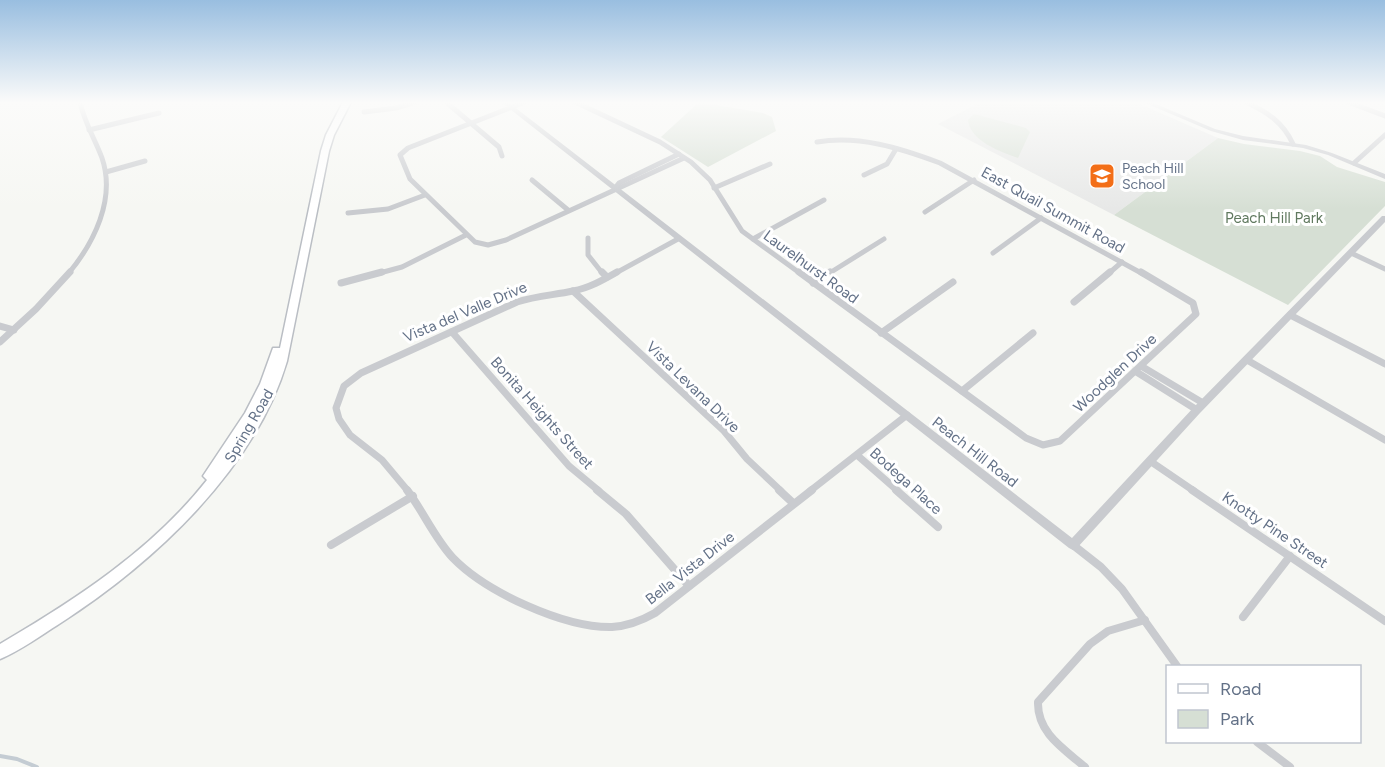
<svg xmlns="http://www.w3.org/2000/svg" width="1385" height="767" font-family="Figtree,sans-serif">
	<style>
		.built { fill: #e7e8e7 }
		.green { fill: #d6dfd4 }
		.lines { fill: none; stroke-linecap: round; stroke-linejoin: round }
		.stream { stroke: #c4ccd3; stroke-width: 4 }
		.secondary-casing { stroke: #babec4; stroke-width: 3 }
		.minor-far2 { stroke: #c9cbcf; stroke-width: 5 }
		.minor-far1 { stroke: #c9cbcf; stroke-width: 7 }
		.minor { stroke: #c9cbcf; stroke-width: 8 }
		.tertiary { fill: #c9cbcf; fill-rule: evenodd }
		.secondary { fill: #fff; fill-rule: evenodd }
		.labels { text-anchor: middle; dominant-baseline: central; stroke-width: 6; stroke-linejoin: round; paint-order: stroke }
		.far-poi-label { font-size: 14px; fill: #637187; stroke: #fff; text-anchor: start }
		.street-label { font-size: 15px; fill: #637187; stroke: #fff }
		.park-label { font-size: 15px; fill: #60795f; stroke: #fff }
	</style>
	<rect width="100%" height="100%" fill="#f6f7f3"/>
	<polygon class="built" points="981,102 1135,102 1218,138 1114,215 938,124"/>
	<g class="green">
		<polygon points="699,102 763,113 772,117 776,131 708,167 661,137"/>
		<path d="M974 114 1026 128 1030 132 1018 158C1001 152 970 141 968 120Z"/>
		<polygon points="1218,138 1244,144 1300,151 1320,156 1337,167 1385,182 1385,206 1288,305 1114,215"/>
	</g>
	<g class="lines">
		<polyline class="stream" points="0,756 17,759 37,767"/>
		<g class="secondary-casing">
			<path id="secondary" d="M343 102H351L334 135 329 151 287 361C255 470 152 564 59 624 40 636 21 650 0 659V644C75 600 152 550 207 480L203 476 245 413 260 384 273 348H280L321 151 326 135Z"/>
		</g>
		<g class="minor-far2">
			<polyline points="446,102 499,147 502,156"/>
			<polyline points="525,102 408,148 400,155 410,179 475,242 488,245 506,240 684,158"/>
			<polyline points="575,102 660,142 691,162 710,180 742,231 801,274"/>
			<path d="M1246 102C1267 112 1283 122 1293 144"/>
			<polyline points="1348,102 1385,116"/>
			<polyline points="364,112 396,108 415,102"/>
			<polyline points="89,130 159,113"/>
			<path d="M817 142C859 135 900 148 940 163L1143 274"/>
			<polyline points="1354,163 1385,135"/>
			<polyline points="106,172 145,161"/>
			<polyline points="864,175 887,164 896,149"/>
			<polyline points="532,180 568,210"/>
			<polyline points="615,188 619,183 679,154"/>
			<polyline points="714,188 770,164"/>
			<polyline points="925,212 974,180"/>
			<polyline points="348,213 388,209 425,195"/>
			<polyline points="588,238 588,255 603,274"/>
			<polyline points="753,239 824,200"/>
			<polyline points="993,253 1041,218"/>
			<polyline points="1351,253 1385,269"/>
			<path d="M68 274C94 243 116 199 102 158 95 139 84 122 80 102"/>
			<polyline points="376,274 402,267 466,235"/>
			<polyline points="614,274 678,239"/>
			<polyline points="828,274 884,239"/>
			<polyline points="1108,274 1122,262"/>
		</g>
		<g class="minor-far1">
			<polyline points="602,272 607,277"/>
			<polyline points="799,272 1026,438 1043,445 1060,441 1196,314 1193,303 1141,272"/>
			<polyline points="341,283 382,272"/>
			<polyline points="813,283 830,272"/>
			<polyline points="573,291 724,431 747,459 781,491"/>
			<polyline points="1074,302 1110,272"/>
			<polyline points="1290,315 1385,364"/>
			<polyline points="0,326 14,330"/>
			<polyline points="452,332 569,466 599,491"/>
			<polyline points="881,333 953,282"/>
			<polyline points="0,342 36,309 70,272"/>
			<polyline points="1247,360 1385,440"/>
			<polyline points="1141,366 1203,403"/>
			<polyline points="1135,371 1197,410"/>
			<polyline points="962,391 1033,333"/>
			<polyline points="857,455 898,491"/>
			<polyline points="1150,461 1194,491"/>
			<path d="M408 491 382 460 350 435 339 419 336 408 344 386 361 373 517 302C536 296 554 295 573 291 589 288 603 280 617 272"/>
			<polyline points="810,491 907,415"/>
		</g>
		<g class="minor">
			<path d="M407 490C423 511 435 539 453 558 486 592 564 628 612 627 627 626 641 621 655 613L812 490"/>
			<polyline points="597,490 626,514 689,586"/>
			<polyline points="779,490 793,503"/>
			<polyline points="896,490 938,527"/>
			<polyline points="1192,490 1385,621"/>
			<polyline points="331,545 413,496"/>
			<polyline points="1073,545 1101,567 1122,589 1177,666"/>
			<polyline points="1243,617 1290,556"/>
			<polyline points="1257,742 1290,767"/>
			<path d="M1085 767C1064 749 1037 733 1038 702L1090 644 1108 631 1145 620"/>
		</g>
		<g class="tertiary">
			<polygon points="501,102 508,102 1072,538 1194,407 1382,216 1385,216 1385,222 1200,413 1077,548 1073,550 1069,548"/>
			<polygon points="1143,102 1151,102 1215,129 1243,136 1306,145 1332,153 1385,174 1385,179 1328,155 1303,148 1243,140 1211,131"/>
		</g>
		<use href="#secondary" class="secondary"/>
	</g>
	<linearGradient id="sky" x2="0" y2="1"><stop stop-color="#99bee0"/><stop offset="0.49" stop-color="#fbfbfa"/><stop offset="1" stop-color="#fbfbfa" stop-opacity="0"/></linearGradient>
	<rect width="1385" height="209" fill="url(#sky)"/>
	<defs>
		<g id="school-square" transform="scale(1.35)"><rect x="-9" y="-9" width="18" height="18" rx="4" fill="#f36e17" stroke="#fff"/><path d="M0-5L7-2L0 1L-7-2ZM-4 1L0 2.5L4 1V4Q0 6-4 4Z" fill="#fff"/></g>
	</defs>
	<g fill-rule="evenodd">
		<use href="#school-square" x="1102" y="176"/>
	</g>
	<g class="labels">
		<g class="far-poi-label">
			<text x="1122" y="168">Peach Hill<tspan x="1122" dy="16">School</tspan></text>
		</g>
		<g class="street-label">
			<text transform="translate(1053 210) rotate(29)">East Quail Summit Road</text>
			<text transform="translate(811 267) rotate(36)">Laurelhurst Road</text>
			<text transform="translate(465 312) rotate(-23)">Vista del Valle Drive</text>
			<text transform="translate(1115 373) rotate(-43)">Woodglen Drive</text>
			<text transform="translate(693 387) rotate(44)">Vista Levana Drive</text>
			<text transform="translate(542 413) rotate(48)">Bonita Heights Street</text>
			<text transform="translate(249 426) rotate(-60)">Spring Road</text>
			<text transform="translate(975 452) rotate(38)">Peach Hill Road</text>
			<text transform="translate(906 481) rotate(42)">Bodega Place</text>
			<text transform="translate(1275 530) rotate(34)">Knotty Pine Street</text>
			<text transform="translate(690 568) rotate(-38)">Bella Vista Drive</text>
		</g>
		<g class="park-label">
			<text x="1274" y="218">Peach Hill Park</text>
		</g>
	</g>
	<rect x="1166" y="665" width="195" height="78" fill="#ffffff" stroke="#c1c6cf" stroke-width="1.5"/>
	<rect x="1178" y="684" width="30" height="9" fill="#ffffff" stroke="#c1c6cf" stroke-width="1.5"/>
	<text x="1220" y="695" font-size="18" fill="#637187">Road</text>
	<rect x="1178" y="710" width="30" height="18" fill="#d6dfd4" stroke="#c1c6cf" stroke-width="1.5"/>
	<text x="1220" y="725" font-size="18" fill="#637187">Park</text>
</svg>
